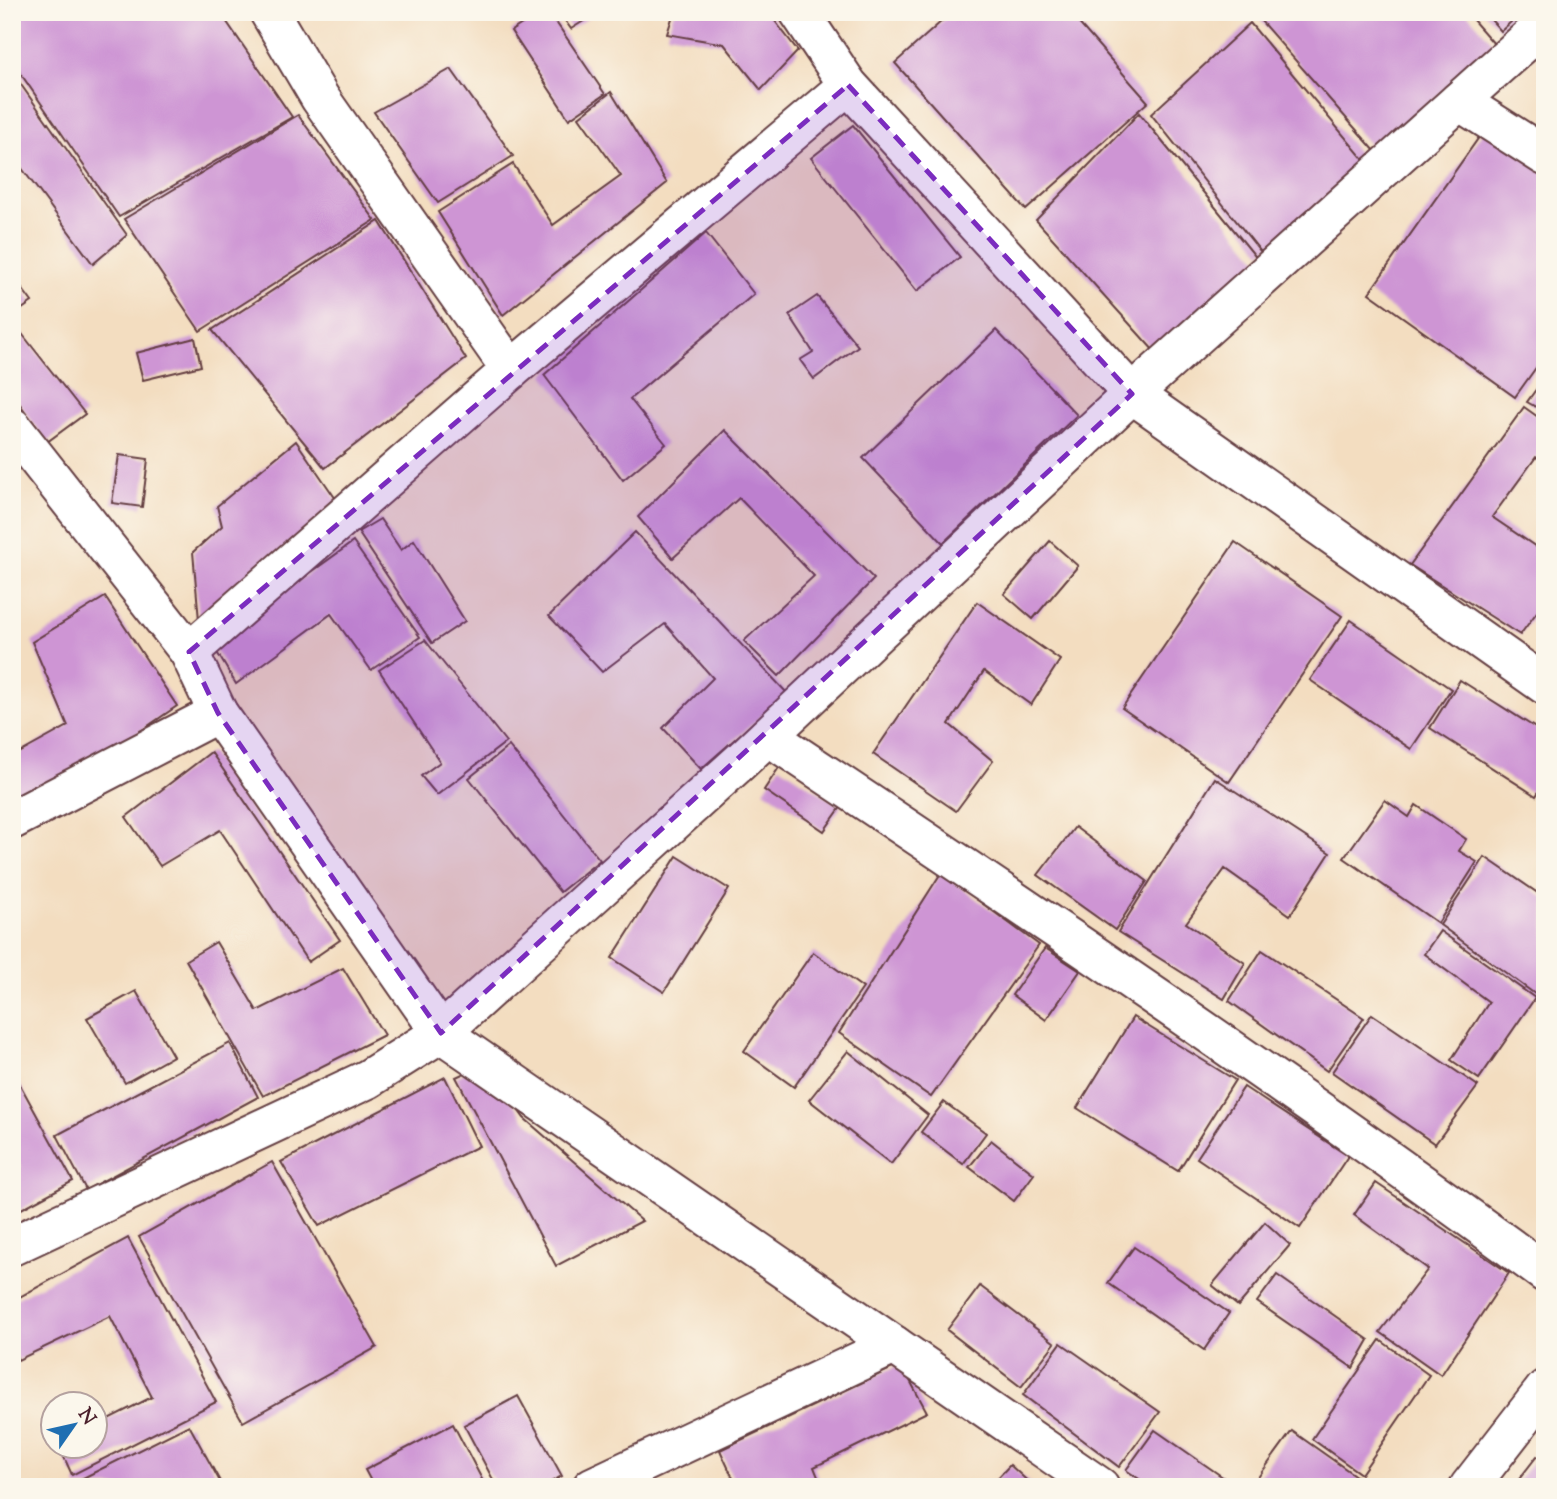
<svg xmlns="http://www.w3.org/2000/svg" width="1557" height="1499" font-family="'Sorts Mill Goudy',serif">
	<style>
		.building { fill: #ce95d4 }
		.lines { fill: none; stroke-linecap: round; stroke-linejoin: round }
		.street-casing { stroke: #633c41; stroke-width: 42 }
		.street { stroke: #fff; stroke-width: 38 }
		.marked { fill: #7b2cbf; fill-opacity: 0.2; stroke: #7b2cbf; stroke-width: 5; stroke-dasharray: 14 9; stroke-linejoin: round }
	</style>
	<rect width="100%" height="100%" fill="#fbf7ec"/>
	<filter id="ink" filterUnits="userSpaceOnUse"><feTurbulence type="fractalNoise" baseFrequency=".0143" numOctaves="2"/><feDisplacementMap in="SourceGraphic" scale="14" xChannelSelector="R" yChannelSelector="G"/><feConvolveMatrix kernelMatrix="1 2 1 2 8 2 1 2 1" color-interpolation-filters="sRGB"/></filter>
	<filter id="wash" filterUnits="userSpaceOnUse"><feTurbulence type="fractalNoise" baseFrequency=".00686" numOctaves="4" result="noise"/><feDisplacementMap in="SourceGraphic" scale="28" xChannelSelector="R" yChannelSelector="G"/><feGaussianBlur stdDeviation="1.57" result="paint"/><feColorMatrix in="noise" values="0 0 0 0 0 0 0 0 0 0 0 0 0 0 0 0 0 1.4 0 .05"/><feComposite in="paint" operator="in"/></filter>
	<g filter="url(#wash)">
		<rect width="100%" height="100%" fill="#f3ddc0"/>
		<g id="blocks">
			<g class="building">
				<polygon points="12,12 220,12 292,117 119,217 12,61"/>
				<polygon points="541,12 549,12 605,94 569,119 511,31"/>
				<polygon points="559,12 598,12 571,29"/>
				<polygon points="674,12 768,12 798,51 761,90 724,44 667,34"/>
				<polygon points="952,12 1069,12 1148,102 1026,210 895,63"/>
				<polygon points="1253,12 1466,12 1495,45 1375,151"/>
				<polygon points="1484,12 1522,12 1501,31"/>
				<polygon points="1250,23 1370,167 1261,252 1151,114"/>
				<polygon points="451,69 513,156 438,203 374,112"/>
				<polygon points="12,72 127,235 93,264 12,155"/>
				<polygon points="611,92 667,183 503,315 438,212 513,164 553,225 621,176 579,117"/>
				<polygon points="1139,113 1259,261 1155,352 1036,220"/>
				<polygon points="298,115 375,220 200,331 124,219"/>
				<polygon points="853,125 960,257 917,291 811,158"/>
				<polygon points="1487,126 1545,167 1545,355 1515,397 1369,293"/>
				<polygon points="379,221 466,359 325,468 212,330"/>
				<polygon points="706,233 754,294 630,399 666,444 623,480 544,375"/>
				<polygon points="12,275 32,302 12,316"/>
				<polygon points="817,296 858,346 814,379 800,360 813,352 789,315"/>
				<polygon points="12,321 85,414 47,442 12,393"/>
				<polygon points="996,330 1077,415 943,543 863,458"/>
				<polygon points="195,338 201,366 143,380 136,353"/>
				<polygon points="1545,377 1545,412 1527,402"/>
				<polygon points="1524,407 1545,422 1545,463 1536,457 1492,517 1545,553 1545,601 1520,635 1410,565"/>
				<polygon points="725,430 874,579 779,676 744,641 814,576 739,498 673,558 638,517"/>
				<polygon points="296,441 340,505 199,620 193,552 222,526 217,506"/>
				<polygon points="119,455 148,459 142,507 112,503"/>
				<polygon points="380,519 401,550 414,540 465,621 432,643 358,532"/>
				<polygon points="635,532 787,693 701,769 663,728 713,678 665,624 602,672 549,616"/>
				<polygon points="1050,541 1078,566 1033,619 1004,594"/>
				<polygon points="353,542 420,637 371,670 331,614 236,684 212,644"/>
				<polygon points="1235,542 1342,616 1229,782 1122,708"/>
				<polygon points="105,597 177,706 88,767 12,806 12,757 68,726 32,642"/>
				<polygon points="977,602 1060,660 1031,705 984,671 949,724 993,761 956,811 873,754"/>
				<polygon points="1351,620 1451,689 1411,749 1310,680"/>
				<polygon points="425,640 506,742 437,795 421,776 440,762 379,670"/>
				<polygon points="1460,680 1545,734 1545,782 1536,796 1430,728"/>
				<polygon points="509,746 600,860 560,892 469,778"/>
				<polygon points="211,752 340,940 308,962 220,830 160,866 126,817"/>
				<polygon points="780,766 841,807 824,831 764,790"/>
				<polygon points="1215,778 1330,853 1290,915 1225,869 1186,923 1245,963 1224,999 1118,932"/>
				<polygon points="1385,800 1409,817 1416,805 1466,839 1459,851 1477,862 1438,923 1344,858"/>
				<polygon points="1075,827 1147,881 1115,930 1038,875"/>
				<polygon points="677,856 729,889 664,992 612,958"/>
				<polygon points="1485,857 1545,898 1545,990 1539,997 1440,925"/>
				<polygon points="941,873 1039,945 931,1097 839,1033"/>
				<polygon points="1440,931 1535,998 1479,1079 1451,1060 1489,1002 1424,954"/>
				<polygon points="216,942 257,1011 343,968 384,1035 263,1096 186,960"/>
				<polygon points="1045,948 1080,971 1046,1020 1012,995"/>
				<polygon points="1262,950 1364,1018 1327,1071 1229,1001"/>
				<polygon points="813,952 863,988 794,1087 744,1051"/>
				<polygon points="136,991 173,1056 125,1083 87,1018"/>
				<polygon points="1372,1014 1478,1086 1435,1144 1332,1072"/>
				<polygon points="1133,1017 1235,1080 1178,1171 1077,1108"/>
				<polygon points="230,1043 258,1097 86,1190 57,1135"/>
				<polygon points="848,1051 928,1115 891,1164 809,1100"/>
				<polygon points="484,1064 524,1118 642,1221 556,1266 456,1077"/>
				<polygon points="12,1070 73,1181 12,1214 12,1173 21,1168 12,1152"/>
				<polygon points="445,1077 479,1146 319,1226 281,1162"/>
				<polygon points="1244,1087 1348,1156 1300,1228 1197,1158"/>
				<polygon points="944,1102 986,1133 963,1164 921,1132"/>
				<polygon points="991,1140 1034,1174 1014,1201 969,1167"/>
				<polygon points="272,1162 377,1347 243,1422 139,1237"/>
				<polygon points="1376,1183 1509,1273 1441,1375 1380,1332 1428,1269 1354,1215"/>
				<polygon points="1265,1222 1290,1245 1238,1306 1212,1285"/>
				<polygon points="128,1238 216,1402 72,1475 59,1446 94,1446 94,1426 152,1397 110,1316 18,1360 12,1348 12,1301"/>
				<polygon points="1134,1247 1229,1313 1204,1350 1108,1283"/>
				<polygon points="1277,1275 1369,1340 1353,1368 1257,1302"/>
				<polygon points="980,1286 1055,1343 1021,1387 947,1330"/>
				<polygon points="1380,1340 1429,1375 1361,1474 1312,1439"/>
				<polygon points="1061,1343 1160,1412 1119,1467 1023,1395"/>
				<polygon points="901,1364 927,1412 814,1467 822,1487 737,1487 720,1450"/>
				<polygon points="518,1396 562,1476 542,1487 497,1487 464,1425"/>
				<polygon points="453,1424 486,1487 374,1487 365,1470"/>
				<polygon points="189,1425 223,1487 77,1487 75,1482"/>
				<polygon points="1155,1430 1237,1487 1151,1487 1126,1470"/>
				<polygon points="1292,1431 1360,1479 1354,1487 1251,1487"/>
				<polygon points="1537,1456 1545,1461 1545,1487 1513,1487"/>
				<polygon points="1010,1465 1034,1487 989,1487"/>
			</g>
		</g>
	</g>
	<g filter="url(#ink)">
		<use href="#blocks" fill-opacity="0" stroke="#633c41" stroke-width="2"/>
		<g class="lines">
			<g class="street-casing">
				<g id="street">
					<polyline points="269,12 320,98 511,370"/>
					<polyline points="799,12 848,85 1132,394 1545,685"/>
					<polyline points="1459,101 1545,156"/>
					<polyline points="12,427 189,652 218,713 441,1033 1100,1487"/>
					<polyline points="189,652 511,370 848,85"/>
					<path d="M768 736C1030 910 1291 1086 1545 1273"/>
					<polyline points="12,820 218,713"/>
					<polyline points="12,1246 368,1079 441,1033 741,761 1132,394 1545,24"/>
					<polyline points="592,1487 894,1345"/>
					<polyline points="1469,1487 1545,1389"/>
				</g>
			</g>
			<use href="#street" class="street"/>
		</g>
	</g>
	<path class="marked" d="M848 85 1132 394 441 1033 218 713 189 652Z"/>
	<rect width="1557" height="1499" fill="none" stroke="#fbf7ec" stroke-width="42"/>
	<g transform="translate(74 1425) rotate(56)"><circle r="33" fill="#fbf7ec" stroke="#b4a19f" stroke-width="2"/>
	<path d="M0-5L12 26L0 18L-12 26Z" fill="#1f6fb2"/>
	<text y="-10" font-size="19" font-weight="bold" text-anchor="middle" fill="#4a1f2b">N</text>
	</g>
</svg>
